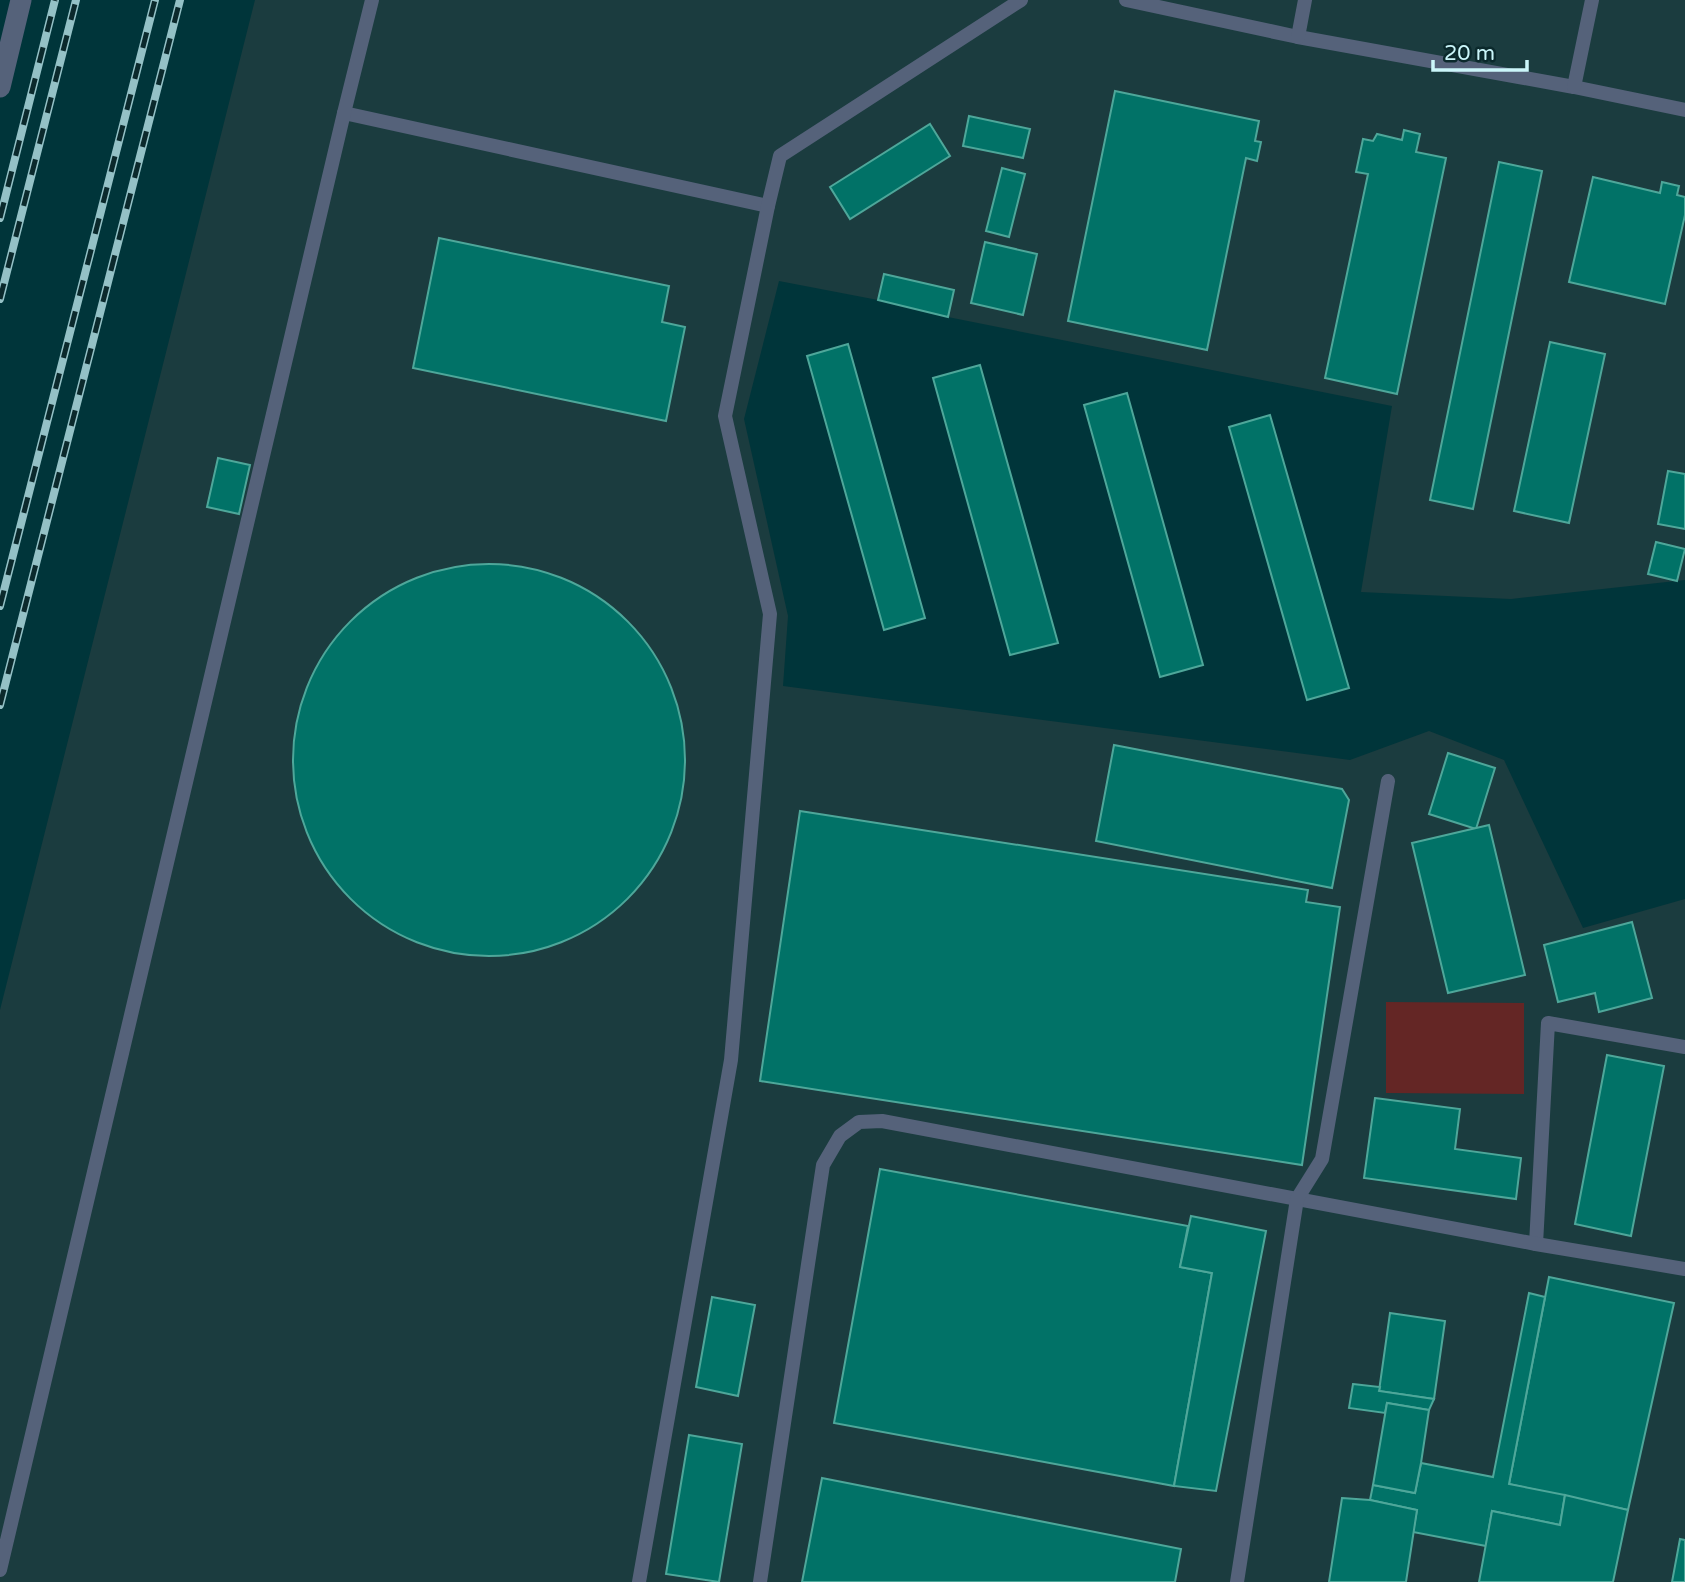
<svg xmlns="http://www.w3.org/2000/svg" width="1685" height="1582" font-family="'Varela Round',sans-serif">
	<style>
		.built { fill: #1b3c3f }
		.green { fill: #642625 }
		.building { fill: #017267; stroke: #4ea79a; stroke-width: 2 }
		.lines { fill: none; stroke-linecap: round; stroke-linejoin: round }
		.lane { stroke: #55627a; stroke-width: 14 }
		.street { stroke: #55627a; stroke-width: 21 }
		.rail-casing { stroke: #94c1c6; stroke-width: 8 }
		.rail { stroke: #0b292c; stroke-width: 5; stroke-dasharray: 16; stroke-linecap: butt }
	</style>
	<rect width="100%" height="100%" fill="#00353a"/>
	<polygon class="built" points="255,0 1685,0 1685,580 1511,599 1361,592 1392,406 948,317 878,300 779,281 744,419 788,616 783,686 1350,760 1429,731 1504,760 1583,928 1685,899 1685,1582 0,1582 0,1010"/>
	<polygon class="green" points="1386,1002 1524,1003 1524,1094 1386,1093"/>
	<g class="building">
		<polygon points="1115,91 1259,121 1255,141 1261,142 1257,161 1246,158 1207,350 1068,321"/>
		<polygon points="969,116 1030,129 1023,158 963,146"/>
		<polygon points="930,124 950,156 850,219 830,187"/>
		<polygon points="1404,130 1420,134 1416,152 1446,158 1397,394 1325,378 1368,174 1356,172 1363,139 1373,141 1377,134 1402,140"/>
		<polygon points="1499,162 1542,171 1473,509 1430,500"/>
		<polygon points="1002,168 1025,174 1009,237 986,231"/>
		<polygon points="1593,177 1660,193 1662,182 1679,186 1677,195 1685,197 1685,215 1665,304 1569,282"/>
		<polygon points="439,238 669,286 662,322 685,327 666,421 413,368"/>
		<polygon points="985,242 1037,254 1023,315 971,303"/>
		<polygon points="884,274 954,290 948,317 878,300"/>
		<polygon points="1550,342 1605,354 1569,523 1514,511"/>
		<polygon points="848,344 925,618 884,630 807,356"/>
		<polygon points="980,365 1058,643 1010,655 933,378"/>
		<polygon points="1127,393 1203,665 1160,677 1084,405"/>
		<polygon points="1270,415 1349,688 1307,700 1229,427"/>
		<polygon points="218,458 250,465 239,514 207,507"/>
		<polygon points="1668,471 1685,474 1685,529 1658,524"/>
		<polygon points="1656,542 1685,549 1677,581 1648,574"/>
		<circle cx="489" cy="760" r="196"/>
		<polygon points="1114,745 1342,789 1349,800 1332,888 1096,841"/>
		<polygon points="1448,753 1495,768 1476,829 1429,814"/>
		<polygon points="800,811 1308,890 1306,902 1340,907 1302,1165 760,1081"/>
		<polygon points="1489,825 1525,975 1448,993 1412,843"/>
		<polygon points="1632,922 1652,998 1599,1012 1595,993 1558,1002 1544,945"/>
		<polygon points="1607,1055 1664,1066 1631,1236 1575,1224"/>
		<polygon points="1375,1098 1460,1109 1455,1149 1521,1158 1516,1199 1364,1178"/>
		<polygon points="880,1169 1188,1226 1180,1267 1212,1273 1174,1486 834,1423"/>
		<polygon points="1191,1216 1266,1231 1216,1491 1174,1486 1212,1273 1180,1267"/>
		<polygon points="1549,1277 1674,1303 1628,1510 1509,1484"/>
		<polygon points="1529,1293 1545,1297 1509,1484 1565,1495 1560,1525 1492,1511 1486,1546 1413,1532 1417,1510 1370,1500 1373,1485 1415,1493 1421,1463 1493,1477"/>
		<polygon points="712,1297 755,1305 738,1396 696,1387"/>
		<polygon points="1390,1313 1445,1321 1434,1399 1379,1391"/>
		<polygon points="1353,1384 1380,1387 1379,1391 1434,1399 1429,1410 1387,1403 1385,1413 1349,1408"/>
		<polygon points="1387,1403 1429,1410 1421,1463 1415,1493 1373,1485"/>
		<polygon points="689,1435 742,1444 719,1582 666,1574"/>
		<polygon points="822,1478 1181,1549 1175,1582 802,1582"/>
		<polygon points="1565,1495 1628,1510 1613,1582 1479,1582 1492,1511 1560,1525"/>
		<polygon points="1342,1498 1370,1500 1417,1510 1406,1582 1329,1582"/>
		<polygon points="1680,1539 1685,1540 1685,1582 1672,1582"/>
	</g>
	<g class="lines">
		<g class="lane">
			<polyline points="1126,0 1298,37 1574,87 1685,110"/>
			<polyline points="1298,37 1305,0"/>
			<polyline points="1574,87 1592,0"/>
			<polyline points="344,113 768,206"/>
			<polyline points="1536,1244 1548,1023 1685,1047"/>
			<polyline points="0,1570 344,113 372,0"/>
			<polyline points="639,1582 731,1060 770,614 725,416 768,206 780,156 1021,0"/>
			<polyline points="760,1582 823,1165 840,1136 859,1122 882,1121 1536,1244 1685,1269"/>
			<polyline points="1237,1582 1297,1199 1322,1159 1388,781"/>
		</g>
		<polyline class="street" points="0,87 21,0"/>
		<g class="rail-casing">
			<g id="rail">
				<polyline points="0,218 55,0"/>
				<polyline points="0,299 76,0"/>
				<polyline points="0,606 155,0"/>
				<polyline points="0,705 180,0"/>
			</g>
		</g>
		<use href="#rail" class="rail"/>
	</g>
	<path d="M1433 60v10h94v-10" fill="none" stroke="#cbf6fa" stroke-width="3.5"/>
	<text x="1444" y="60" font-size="21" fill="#cbf6fa" stroke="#0b292c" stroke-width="5" paint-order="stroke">20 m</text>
</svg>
